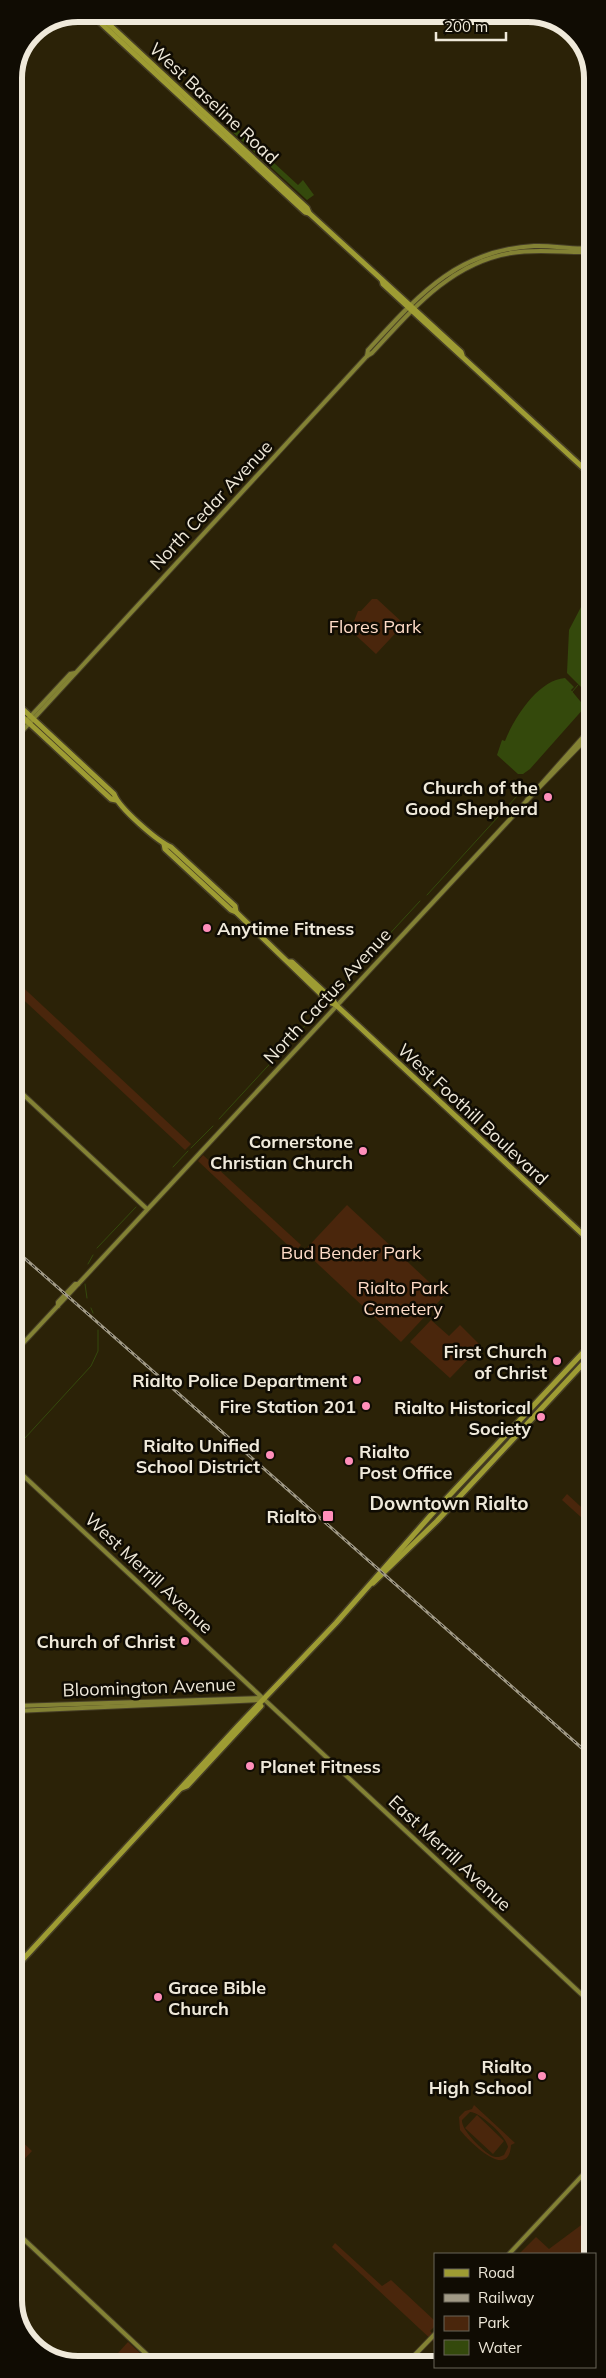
<svg xmlns="http://www.w3.org/2000/svg" width="606" height="2378" font-family="Mulish,sans-serif">
	<style>
		.green { fill: #4a260c; fill-rule: evenodd }
		.water { fill: #34490c }
		.lines { fill: none; stroke-linecap: round; stroke-linejoin: round }
		.stream { stroke: #34490c; stroke-width: 1 }
		.secondary-casing { stroke: #463e25; stroke-width: 6 }
		.primary-casing { stroke: #463e25; stroke-width: 8 }
		.secondary { stroke: #838234; stroke-width: 4 }
		.primary { stroke: #9e9c33; stroke-width: 5 }
		.rail-casing { stroke: #a19a86; stroke-width: 3 }
		.rail { stroke: #100c03; stroke-width: 1; stroke-dasharray: 4; stroke-linecap: butt }
		.poi-dot { fill: #ff8eba; stroke: #100c03; stroke-width: 2 }
		.labels { text-anchor: middle; dominant-baseline: central; stroke-width: 5; stroke-linejoin: round; paint-order: stroke }
		.street-label { font-size: 18px; fill: #efe9da; stroke: #100c03 }
		.park-label { font-size: 18px; fill: #ffdcc8; stroke: #100c03 }
		.poi-label { font-size: 18px; font-weight: bold; fill: #efe9da; stroke: #100c03; text-anchor: end }
		.neighbourhood-label { font-size: 19px; font-weight: bold; fill: #efe9da; stroke: #100c03 }
		.rim { fill: none; stroke: #efe9da; stroke-width: 6 }
	</style>
	<rect width="100%" height="100%" fill="#2b2207"/>
	<g class="green">
		<polygon points="372,599 377,599 404,624 376,654 348,628 354,621 358,611 361,611"/>
		<polygon points="14,979 191,1144 185,1150 14,991"/>
		<polygon points="203,1155 301,1245 295,1252 198,1161"/>
		<polygon points="347,1205 444,1296 401,1342 304,1251"/>
		<polygon points="431,1320 449,1336 460,1325 481,1346 450,1378 410,1342"/>
		<polygon points="567,1494 592,1517 592,1527 562,1500"/>
		<path d="M474 2105 515 2143 511 2145C509 2182 469 2141 460 2130L459 2117 465 2111 472 2109ZM470 2112C480 2112 507 2137 508 2147L504 2155C500 2157 497 2158 492 2156 483 2151 461 2130 462 2120Z"/>
		<polygon points="477,2115 504,2141 493,2154 465,2128"/>
		<polygon points="15,2135 32,2151 15,2169"/>
		<polygon points="592,2217 592,2254 519,2254 536,2237 549,2249"/>
		<polygon points="335,2243 382,2286 391,2280 435,2321 435,2326 430,2331 435,2336 435,2343 332,2247"/>
		<polygon points="128,2342 152,2364 108,2364"/>
	</g>
	<g class="water">
		<polygon points="234,126 298,185 303,180 314,195 307,200 230,130"/>
		<polygon points="586,560 591,564 591,697 567,673 569,630 581,607"/>
		<path d="M565 678 574 687 571 690 585 707 530 769 523 774H518L497 755 502 740 505 741C514 718 538 680 565 678Z"/>
	</g>
	<g class="lines">
		<g class="stream">
			<polyline points="590,563 591,559"/>
			<polyline points="572,692 578,685"/>
			<polyline points="427,895 517,796"/>
			<polyline points="334,994 420,901"/>
			<polyline points="219,1119 325,1004"/>
			<polyline points="191,1148 213,1126"/>
			<polyline points="173,1167 188,1151"/>
			<polyline points="97,1248 136,1207"/>
			<polyline points="88,1264 93,1255"/>
			<polyline points="85,1284 87,1298"/>
			<polyline points="91,1308 93,1313"/>
			<polyline points="14,1450 91,1366 98,1351 98,1330"/>
			<polyline points="580,2254 592,2245"/>
		</g>
		<g class="secondary-casing">
			<g id="secondary">
				<path d="M367 356 368 350C417 297 456 250 534 246 553 245 572 250 591 248"/>
				<polyline points="14,734 70,674 75,673"/>
				<path d="M14 740 367 356 372 353C412 310 450 263 511 253 538 248 565 253 591 252"/>
				<polyline points="527,800 591,734"/>
				<polyline points="14,1086 147,1209"/>
				<polyline points="58,1306 58,1302 75,1284 78,1284"/>
				<polyline points="14,1353 514,815 591,728"/>
				<polyline points="14,1467 592,2004"/>
				<polyline points="15,1706 263,1698"/>
				<polyline points="15,1711 261,1700"/>
				<polyline points="15,2231 157,2364"/>
				<polyline points="509,2254 592,2165"/>
				<polyline points="407,2363 435,2334"/>
			</g>
		</g>
		<g class="primary-casing">
			<g id="primary">
				<polyline points="91,14 305,212 309,213"/>
				<polyline points="98,14 307,208 309,213 461,352 462,355"/>
				<polyline points="382,280 383,284 408,307 591,475"/>
				<path d="M14 701 114 794C119 808 157 841 171 847L235 906 236 912 329 1002 336 1005"/>
				<polyline points="14,709 111,799 116,800"/>
				<polyline points="164,844 165,849 231,910 236,912"/>
				<polyline points="289,962 292,962 332,999 336,1005 592,1243"/>
				<polyline points="373,1583 437,1521 592,1354"/>
				<polyline points="182,1788 187,1786 261,1706"/>
				<polyline points="15,1968 238,1726 336,1623 431,1515 592,1343"/>
			</g>
		</g>
		<use href="#secondary" class="secondary"/>
		<use href="#primary" class="primary"/>
		<g class="rail-casing">
			<polyline id="rail" points="14,1249 592,1757"/>
		</g>
		<use href="#rail" class="rail"/>
	</g>
	<g class="poi-dot">
		<circle cx="548" cy="797" r="5"/>
		<circle cx="207" cy="928" r="5"/>
		<circle cx="363" cy="1151" r="5"/>
		<circle cx="557" cy="1361" r="5"/>
		<circle cx="357" cy="1380" r="5"/>
		<circle cx="366" cy="1406" r="5"/>
		<circle cx="541" cy="1417" r="5"/>
		<circle cx="270" cy="1455" r="5"/>
		<circle cx="349" cy="1461" r="5"/>
		<rect x="322" y="1510" width="12" height="12" rx="2.5"/>
		<circle cx="185" cy="1641" r="5"/>
		<circle cx="250" cy="1766" r="5"/>
		<circle cx="158" cy="1997" r="5"/>
		<circle cx="542" cy="2076" r="5"/>
	</g>
	<g class="labels">
		<g class="street-label">
			<text transform="translate(214 103) rotate(43)">West Baseline Road</text>
			<text transform="translate(211 505) rotate(-47)">North Cedar Avenue</text>
			<text transform="translate(327 996) rotate(-47)">North Cactus Avenue</text>
			<text transform="translate(473 1114) rotate(43)">West Foothill Boulevard</text>
			<text transform="translate(149 1573) rotate(43)">West Merrill Avenue</text>
			<text transform="translate(149 1687) rotate(-2)">Bloomington Avenue</text>
			<text transform="translate(450 1853) rotate(43)">East Merrill Avenue</text>
		</g>
		<g class="park-label">
			<text x="375" y="626">Flores Park</text>
			<text x="351" y="1252">Bud Bender Park</text>
			<text x="403" y="1287">Rialto Park<tspan x="403" dy="21">Cemetery</tspan></text>
		</g>
		<g class="poi-label">
			<text x="538" y="787">Church of the<tspan x="538" dy="21">Good Shepherd</tspan></text>
			<text x="217" y="928" text-anchor="start">Anytime Fitness</text>
			<text x="353" y="1141">Cornerstone<tspan x="353" dy="21">Christian Church</tspan></text>
			<text x="547" y="1351">First Church<tspan x="547" dy="21">of Christ</tspan></text>
			<text x="347" y="1380">Rialto Police Department</text>
			<text x="356" y="1406">Fire Station 201</text>
			<text x="531" y="1407">Rialto Historical<tspan x="531" dy="21">Society</tspan></text>
			<text x="260" y="1445">Rialto Unified<tspan x="260" dy="21">School District</tspan></text>
			<text x="359" y="1451" text-anchor="start">Rialto<tspan x="359" dy="21">Post Office</tspan></text>
			<text x="317" y="1516">Rialto</text>
			<text x="175" y="1641">Church of Christ</text>
			<text x="260" y="1766" text-anchor="start">Planet Fitness</text>
			<text x="168" y="1987" text-anchor="start">Grace Bible<tspan x="168" dy="21">Church</tspan></text>
			<text x="532" y="2066">Rialto<tspan x="532" dy="21">High School</tspan></text>
		</g>
		<g class="neighbourhood-label">
			<text x="449" y="1503">Downtown Rialto</text>
		</g>
	</g>
	<path d="M0 0H606V2378H0ZM78 22H528A56 56 0 0 1 584 78V2300A56 56 0 0 1 528 2356H78A56 56 0 0 1 22 2300V78A56 56 0 0 1 78 22Z" fill="#100c03" fill-rule="evenodd"/>
	<path class="rim" d="M78 22H528A56 56 0 0 1 584 78V2300A56 56 0 0 1 528 2356H78A56 56 0 0 1 22 2300V78A56 56 0 0 1 78 22Z"/>
	<rect x="434" y="2253" width="162" height="115" fill="#100c03" stroke="#696459"/>
	<rect x="444" y="2269" width="25" height="8" fill="#9e9c33" stroke="#696459"/>
	<text x="478" y="2278" font-size="15" fill="#efe9da">Road</text>
	<rect x="444" y="2294" width="25" height="8" fill="#a19a86" stroke="#696459"/>
	<text x="478" y="2303" font-size="15" fill="#efe9da">Railway</text>
	<rect x="444" y="2316" width="25" height="15" fill="#4a260c" stroke="#696459"/>
	<text x="478" y="2328" font-size="15" fill="#efe9da">Park</text>
	<rect x="444" y="2340" width="25" height="15" fill="#34490c" stroke="#696459"/>
	<text x="478" y="2353" font-size="15" fill="#efe9da">Water</text>
	<path d="M436 32v8h70v-8" fill="none" stroke="#efe9da" stroke-width="2.5"/>
	<text x="444" y="32" font-size="15" fill="#efe9da" stroke="#100c03" stroke-width="4" paint-order="stroke">200 m</text>
</svg>
